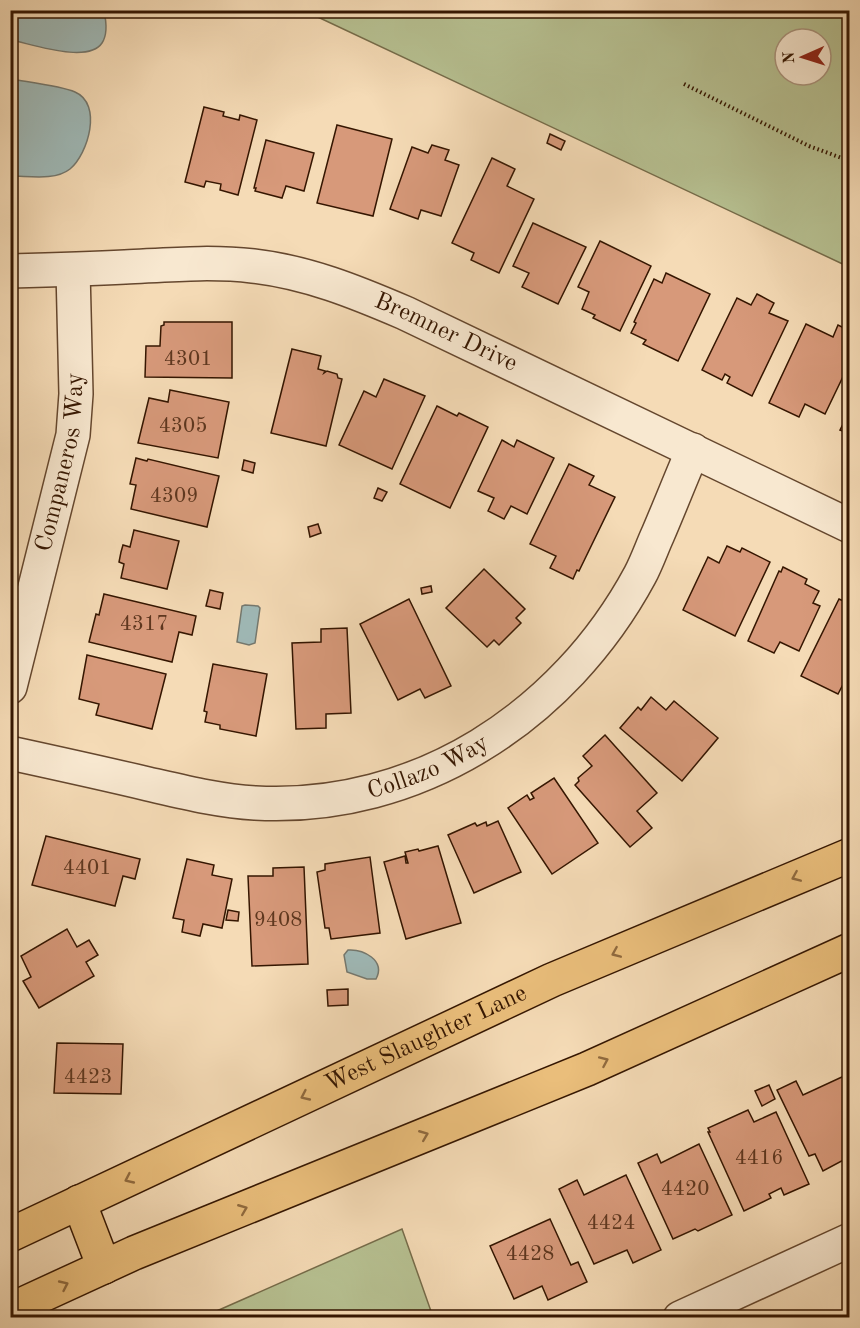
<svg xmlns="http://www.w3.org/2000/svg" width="860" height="1328" font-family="'Old Standard TT',serif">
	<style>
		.green { fill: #b7c192; stroke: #766c4a; stroke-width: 1.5; fill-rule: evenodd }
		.water { fill: #9fb9b7; stroke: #75786e; stroke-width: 1.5 }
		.building { fill: #d7997a; stroke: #351601; stroke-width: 1.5 }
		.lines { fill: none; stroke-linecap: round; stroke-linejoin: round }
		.street-casing { stroke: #65472e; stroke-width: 36 }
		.primary-casing { stroke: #351601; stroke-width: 36 }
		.path { stroke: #351601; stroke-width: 4; stroke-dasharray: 1.5 3; stroke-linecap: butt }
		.street { stroke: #f8e8d0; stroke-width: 33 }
		.primary { stroke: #eabe7b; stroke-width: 33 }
		.oneway { stroke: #906a3e }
		.labels { text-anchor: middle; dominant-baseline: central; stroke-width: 5; stroke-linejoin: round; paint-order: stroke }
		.number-label { font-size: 21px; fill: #5e371f }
		.street-label { font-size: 24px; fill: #351601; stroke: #f8e8d0 }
	</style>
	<rect width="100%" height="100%" fill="#f5dbb6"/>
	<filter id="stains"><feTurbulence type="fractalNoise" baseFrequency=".00333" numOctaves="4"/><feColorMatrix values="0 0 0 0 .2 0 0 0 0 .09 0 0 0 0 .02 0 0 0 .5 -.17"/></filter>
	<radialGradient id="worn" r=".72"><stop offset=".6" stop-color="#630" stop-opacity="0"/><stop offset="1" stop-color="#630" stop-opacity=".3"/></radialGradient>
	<g class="green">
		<path d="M305 11H849V267ZM785 39H821V75H785Z"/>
		<polygon points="402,1229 432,1314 425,1317 203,1317"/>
	</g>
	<g class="water">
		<path d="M11 10 104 11C106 20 108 34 102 43 88 64 32 44 11 40Z"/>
		<path d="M11 79C27 82 61 86 75 92 103 104 88 154 70 169 55 181 29 176 11 176Z"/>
		<polygon points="245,605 258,606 260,608 255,643 249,645 237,642 242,606"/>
		<path d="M348 950C363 949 386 960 376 979H367L347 972 344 955Z"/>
	</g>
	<g class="building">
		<polygon points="204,107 224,112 223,116 239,120 240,115 257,120 238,195 220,190 221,184 206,181 204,187 185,182"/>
		<polygon points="337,125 392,139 373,216 317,203"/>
		<polygon points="550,134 565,141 561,150 547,143"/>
		<polygon points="266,140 314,153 304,191 286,186 282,198 255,191 256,188 254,188"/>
		<polygon points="432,145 449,150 445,160 459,165 441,216 421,210 418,219 390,209 412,147 428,153"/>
		<polygon points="492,158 515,169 507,186 534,199 499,273 471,260 474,253 452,243"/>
		<polygon points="533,223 586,247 558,304 522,287 529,273 513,266"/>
		<polygon points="600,241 651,266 620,331 593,318 595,315 582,309 589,292 578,287"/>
		<polygon points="666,273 710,294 678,361 643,344 646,340 631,333 636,323 634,322 654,279 662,283"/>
		<polygon points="757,294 774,303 769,313 788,321 752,396 727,383 730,377 725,374 722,380 702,370 737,298 751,305"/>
		<polygon points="164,322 232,322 232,378 145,377 146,346 160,346 161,326 164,325"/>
		<polygon points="806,324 833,337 838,325 850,331 850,362 825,414 805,404 799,417 769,403"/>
		<polygon points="292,349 321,356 318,369 325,371 324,373 327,371 337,374 338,378 342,379 326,446 271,433"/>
		<polygon points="384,379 425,396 392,469 339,445 364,391 376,397"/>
		<polygon points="170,390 229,402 218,458 138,443 149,398 168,402"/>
		<polygon points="437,406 457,416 459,413 488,427 450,508 400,484"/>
		<polygon points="850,410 850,434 840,430"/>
		<polygon points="502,440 514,447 517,440 554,458 527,514 511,506 504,519 488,511 494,498 478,491"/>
		<polygon points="136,458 147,461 148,459 219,476 207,527 131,509 136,485 130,484"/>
		<polygon points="244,460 255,463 253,473 242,470"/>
		<polygon points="569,464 594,476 589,485 615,497 579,571 577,570 573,579 550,568 556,556 530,544"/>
		<polygon points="378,488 387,492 382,501 374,498"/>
		<polygon points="318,524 321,533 310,537 308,527"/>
		<polygon points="134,530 179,541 167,589 121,578 124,564 119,562 121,552 123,545 130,547"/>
		<polygon points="727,546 740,552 742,548 770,562 735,636 683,610 708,557 719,563"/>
		<polygon points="783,567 807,579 805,584 819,591 813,603 820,606 799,651 780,642 774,653 748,641 779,571 781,572"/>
		<polygon points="484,569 525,609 516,618 521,623 499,645 494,640 487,647 446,608"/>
		<polygon points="431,586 432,592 422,594 421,588"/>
		<polygon points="210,590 223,593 220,609 206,606"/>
		<polygon points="104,594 196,616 192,635 179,632 172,662 89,642 96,614 99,615"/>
		<polygon points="409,599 451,686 425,698 420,689 398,700 360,624"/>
		<polygon points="839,599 850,604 850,671 838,694 801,676"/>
		<polygon points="347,628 351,713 326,714 326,728 296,729 292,643 321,642 321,629"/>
		<polygon points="87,655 166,674 152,729 96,715 99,704 79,699"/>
		<polygon points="213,664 267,674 256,736 220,729 220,725 205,722 207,712 204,711"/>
		<polygon points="651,697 666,710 674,701 718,738 682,781 620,728 638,707 641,710"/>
		<polygon points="605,735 657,793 637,811 652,828 630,847 575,785 579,781 578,778 592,766 583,756"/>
		<polygon points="554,778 598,843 552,874 508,808 527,795 530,800 534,798 531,793"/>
		<polygon points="498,821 521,872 474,893 448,835 475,823 477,826 486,822 487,826"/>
		<polygon points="46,836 140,859 135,879 123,876 115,906 32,885"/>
		<polygon points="438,846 461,923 406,939 384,862 405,856 406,863 408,863 405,852 418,849 419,851"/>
		<polygon points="370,857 380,933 331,939 329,928 325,928 317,872 325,870 325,864"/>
		<polygon points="187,859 214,865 212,875 232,879 222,928 203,924 200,936 182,932 184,920 173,918"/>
		<polygon points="304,867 308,964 252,966 248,876 273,876 273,868"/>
		<polygon points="228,910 239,912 238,921 226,920"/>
		<polygon points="67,929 77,947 89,940 98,955 86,962 94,976 39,1008 23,981 31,977 21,956"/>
		<polygon points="348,989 348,1005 328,1006 327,990"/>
		<polygon points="57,1043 123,1044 121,1094 54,1093"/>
		<polygon points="844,1076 850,1088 850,1159 849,1157 823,1171 815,1154 809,1156 777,1090 796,1081 803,1095"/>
		<polygon points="769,1085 775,1099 762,1106 755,1091"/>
		<polygon points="748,1110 754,1122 776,1112 809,1184 784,1195 781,1188 769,1194 771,1198 744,1211 708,1132 710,1132 708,1128"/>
		<polygon points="699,1144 732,1215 698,1231 695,1229 673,1239 638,1163 657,1154 661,1163"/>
		<polygon points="626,1175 661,1250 633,1263 627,1250 594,1264 559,1189 577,1180 584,1195"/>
		<polygon points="550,1219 571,1265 578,1262 587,1282 548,1300 542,1286 514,1299 490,1246"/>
	</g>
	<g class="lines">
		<g class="street-casing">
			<g id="street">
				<path id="s1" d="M10 271C49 270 87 269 125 267 167 265 210 261 253 266 307 272 356 292 405 313L850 526"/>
				<path id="s2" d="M10 687 73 435 76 394 73 270"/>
				<path id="s3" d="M10 753C56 763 102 773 148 784 183 792 219 801 255 803 418 812 564 716 640 575 647 562 652 547 658 534 670 506 681 478 693 450"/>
				<polyline points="680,1318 850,1240"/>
			</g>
		</g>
		<g class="primary-casing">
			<g id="primary">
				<polyline points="79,1202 104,1267"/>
				<path id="s4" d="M10 1235 552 980 850 855"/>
				<polyline points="10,1310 134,1253 587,1069 850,950"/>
			</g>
		</g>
		<polyline class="path" points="684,84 809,146 850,161"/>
		<use href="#street" class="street"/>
		<use href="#primary" class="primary"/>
	</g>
	<defs><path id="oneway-chevron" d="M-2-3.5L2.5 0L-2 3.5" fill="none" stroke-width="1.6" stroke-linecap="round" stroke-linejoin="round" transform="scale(1.5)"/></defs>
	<g class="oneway">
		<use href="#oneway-chevron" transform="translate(796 877) rotate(157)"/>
		<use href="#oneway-chevron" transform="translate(616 953) rotate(157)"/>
		<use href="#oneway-chevron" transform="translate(604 1061) rotate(-24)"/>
		<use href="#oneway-chevron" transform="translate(305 1096) rotate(155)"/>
		<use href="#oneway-chevron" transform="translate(424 1135) rotate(-22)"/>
		<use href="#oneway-chevron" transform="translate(129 1179) rotate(155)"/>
		<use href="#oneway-chevron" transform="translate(243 1209) rotate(-22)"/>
		<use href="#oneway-chevron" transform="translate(64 1285) rotate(-25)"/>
	</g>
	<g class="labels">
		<g class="number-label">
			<text x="188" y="359">4301</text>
			<text x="183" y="426">4305</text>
			<text x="174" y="496">4309</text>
			<text x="144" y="624">4317</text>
			<text x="87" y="868">4401</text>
			<text x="278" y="920">9408</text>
			<text x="88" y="1077">4423</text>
			<text x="759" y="1158">4416</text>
			<text x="685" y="1189">4420</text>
			<text x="611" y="1223">4424</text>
			<text x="530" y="1254">4428</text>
		</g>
		<g class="street-label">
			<text stroke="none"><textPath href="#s1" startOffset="448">Bremner Drive</textPath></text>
			<text stroke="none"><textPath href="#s2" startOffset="231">Companeros Way</textPath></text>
			<text stroke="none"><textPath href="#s3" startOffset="429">Collazo Way</textPath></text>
			<text stroke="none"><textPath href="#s4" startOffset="460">West Slaughter Lane</textPath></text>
		</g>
	</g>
	<rect width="860" height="1328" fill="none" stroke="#f5dbb6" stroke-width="36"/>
	<rect x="12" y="12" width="836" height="1304" fill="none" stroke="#351601" stroke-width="3"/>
	<rect x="18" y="18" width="824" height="1292" fill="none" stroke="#351601" stroke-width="1.5"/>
	<g transform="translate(803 57) rotate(267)"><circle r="28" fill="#f8e8d0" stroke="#aa947d" stroke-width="1.5"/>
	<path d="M0-4.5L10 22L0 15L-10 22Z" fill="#8f2418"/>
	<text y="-9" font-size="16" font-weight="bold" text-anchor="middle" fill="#351601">N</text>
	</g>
	<rect width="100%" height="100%" filter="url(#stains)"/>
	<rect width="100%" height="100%" fill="url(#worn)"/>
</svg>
